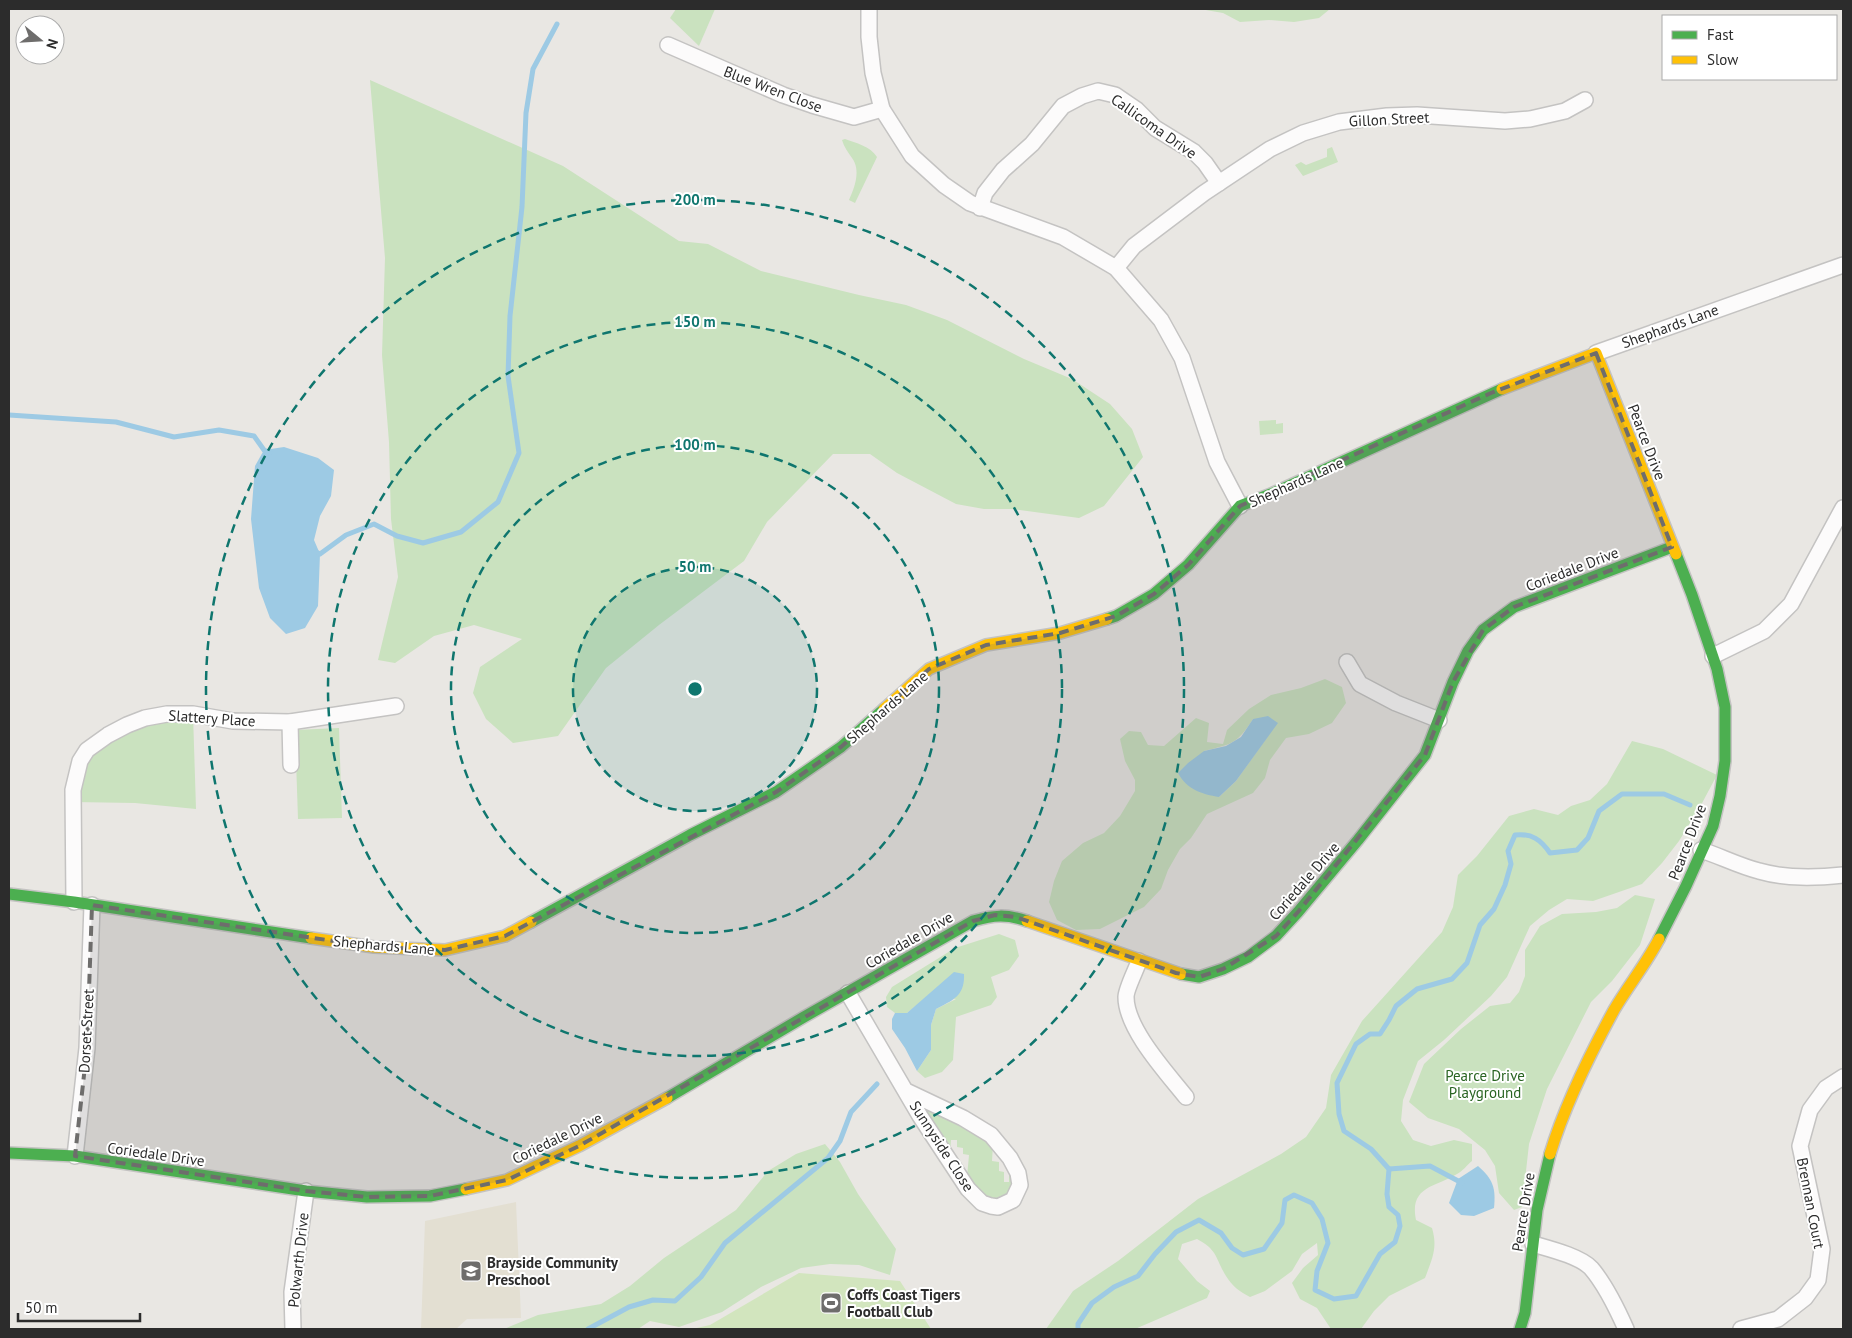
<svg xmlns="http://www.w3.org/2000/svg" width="1852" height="1338" font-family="'PT Sans',sans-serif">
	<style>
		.education { fill: #e3dfd2 }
		.green { fill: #cae2bf; fill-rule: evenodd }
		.pitch { fill: #d2e5be }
		.water { fill: #9dcae4 }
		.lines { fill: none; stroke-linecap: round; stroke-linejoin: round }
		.stream { stroke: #9dcae4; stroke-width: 5 }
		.street-casing { stroke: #c4c3c2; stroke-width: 18 }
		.fast-casing { stroke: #c4c3c2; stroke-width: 14 }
		.slow-casing { stroke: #c4c3c2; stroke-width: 14 }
		.street { stroke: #fcfbfb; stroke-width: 15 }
		.fast { stroke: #4caf50; stroke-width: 11 }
		.slow { stroke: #ffc107; stroke-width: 11 }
		.marked { fill: #6e6d6c; fill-opacity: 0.2; stroke: #6e6d6c; stroke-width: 4; stroke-dasharray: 10 6; stroke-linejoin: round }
		.ring { fill: none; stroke: #0f766e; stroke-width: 2.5; stroke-dasharray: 9 6 }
		.labels { text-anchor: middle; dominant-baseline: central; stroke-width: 4; stroke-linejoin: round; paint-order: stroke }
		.street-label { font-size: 15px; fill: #2c2c2c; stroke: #fff }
		.park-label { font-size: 15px; fill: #296422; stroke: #fff }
		.poi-label { font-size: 15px; font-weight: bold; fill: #2c2c2c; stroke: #fff; text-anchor: start }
		.centre { fill: #0f766e; stroke: #fff; stroke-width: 2.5 }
		.ring-label { font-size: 15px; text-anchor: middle; font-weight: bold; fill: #0f766e; stroke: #fff; stroke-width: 4; stroke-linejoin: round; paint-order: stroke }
	</style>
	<rect width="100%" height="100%" fill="#e9e7e3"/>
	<polygon class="education" points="516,1202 521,1318 467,1319 456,1329 421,1329 425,1221"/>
	<g class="green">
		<polygon points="676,9 715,9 699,46 670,18"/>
		<polygon points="1200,9 1330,9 1319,18 1294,22 1269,20 1240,22 1223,13"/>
		<polygon points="370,80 563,166 679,241 708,244 761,271 859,295 906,305 947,320 1024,359 1072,379 1110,404 1132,429 1143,457 1104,506 1079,518 1013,509 984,509 956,504 897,473 870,454 833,454 767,522 744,561 659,625 606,668 558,736 513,743 486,719 473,693 480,667 522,639 474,625 434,636 395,663 378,660 398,577 391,519 389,442 382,355 385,258"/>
		<path d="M845 139C856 143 870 146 877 157L855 203 849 200C855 187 861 170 852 158 848 152 844 147 842 140Z"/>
		<polygon points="1332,147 1338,162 1303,176 1295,165 1301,162 1306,165 1327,157 1327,149"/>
		<polygon points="1276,420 1276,424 1283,423 1283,433 1260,435 1259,421"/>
		<path d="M1325 679 1342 687 1346 703 1332 723 1309 734 1286 738 1270 760 1265 778 1253 793 1207 814 1191 838 1180 849 1168 870 1161 889 1144 907 1100 929 1076 930 1057 920 1049 902 1054 881 1062 861 1083 843 1104 833 1120 816 1135 791V780L1125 761 1120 739 1129 731 1141 732 1148 745 1164 746 1196 718 1209 723 1207 742 1223 744 1227 730 1249 709 1271 695 1301 688ZM1253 719 1268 736 1236 781 1219 797 1204 751C1232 744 1237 744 1253 719Z"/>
		<polygon points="193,714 196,809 135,803 73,802 80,761 127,725"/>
		<polygon points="339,728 342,818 298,819 295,730"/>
		<path d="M1632 741 1663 749 1717 775 1701 805 1679 841 1662 863 1642 884 1593 901 1567 899 1549 910 1530 926 1507 977 1491 996 1444 1040 1418 1061 1403 1100 1401 1121 1413 1140 1431 1146 1454 1140 1472 1144V1161C1467 1165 1463 1171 1457 1174 1436 1187 1409 1186 1416 1220L1432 1228C1438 1248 1432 1259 1425 1278L1389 1296 1374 1311 1361 1329H1331L1317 1308 1300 1299 1292 1283 1303 1268 1318 1255 1317 1243 1302 1254 1292 1271 1265 1291 1250 1297C1240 1292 1232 1286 1226 1276 1215 1258 1218 1250 1197 1239L1182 1244 1178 1259 1197 1281 1210 1291 1207 1298 1135 1329H1046L1073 1291 1118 1261 1198 1199 1281 1154 1306 1137 1326 1108 1331 1075 1362 1021 1442 932 1453 907 1458 875 1477 856 1509 816 1534 809 1558 815 1571 806 1590 800 1607 784Z"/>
		<polygon points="1635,895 1655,899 1640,945 1612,981 1591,1002 1547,1089 1529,1144 1522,1207 1514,1210 1499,1193 1495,1166 1485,1150 1459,1129 1428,1118 1409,1102 1424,1064 1461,1029 1490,1006 1510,1003 1519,992 1525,976 1525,950 1540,926 1562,914 1596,912 1617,908"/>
		<polygon points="999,934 1015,940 1019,956 1009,970 991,977 997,997 991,1005 956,1017 953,1060 942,1072 925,1078 917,1071 931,1050 931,1025 936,1009 956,999 928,996 907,1013 895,1013 887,1007 886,997 892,987 955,948"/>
		<polygon points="923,1103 968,1126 993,1144 992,1161 999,1162 999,1171 1004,1172 1004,1182 1009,1182 1009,1168 1014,1180 1009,1195 998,1201 980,1195 967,1177 969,1155 963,1154 963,1148 957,1147 957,1140 951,1140 950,1152 921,1107"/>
		<polygon points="825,1144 840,1162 858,1194 896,1249 890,1275 859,1265 830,1264 801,1268 761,1287 722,1312 679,1327 650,1321 638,1329 504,1329 538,1315 601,1304 630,1286 664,1258 736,1210 768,1171 796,1154"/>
	</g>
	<polygon class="pitch" points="799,1273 900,1281 931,1329 692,1329 710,1325"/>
	<g class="water">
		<polygon points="284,447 318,458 334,470 331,496 320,516 314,540 320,554 318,606 305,628 286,634 270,618 259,588 251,519 255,466 264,450"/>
		<path d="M1268 716 1278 723 1236 781 1219 797C1202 794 1187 790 1178 773L1188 763 1204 751 1226 746 1241 737 1253 719Z"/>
		<path d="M954 972 964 974C965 996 953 1000 936 1009L931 1025V1050L917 1071 905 1048 892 1029V1019L895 1013H907Z"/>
		<path d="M1478 1166C1493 1179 1496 1188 1494 1208L1474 1216 1461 1215 1449 1203 1458 1179Z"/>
	</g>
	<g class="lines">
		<g class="stream">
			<polyline points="9,415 116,422 174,437 219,430 254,436 264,450 270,453"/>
			<polyline points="314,551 320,554 346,535 374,524 397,536 423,543 461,532 498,502 519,453 508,376 510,316 522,207 526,113 533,69 557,24"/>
			<polyline points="1389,1169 1430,1166 1462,1183"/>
			<polyline points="588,1329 629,1307 653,1300 675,1301 701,1277 725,1243 828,1158 840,1141 851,1112 877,1084"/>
			<path d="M1078 1329V1324L1092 1303 1114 1287 1138 1276 1155 1254 1176 1232 1199 1220 1221 1233 1232 1248 1243 1255 1264 1249 1282 1223 1285 1200 1294 1195 1312 1203 1322 1219 1328 1243 1317 1271 1315 1290 1334 1299 1356 1296 1380 1254 1395 1242 1400 1226 1398 1215 1389 1207 1387 1194 1389 1169 1371 1149 1344 1131 1339 1114 1337 1083 1356 1044 1370 1034H1380L1389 1020 1396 1006 1417 989 1452 979 1467 963 1480 925 1494 909 1505 885 1511 864 1508 851 1515 835C1532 833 1541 840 1550 853L1577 850 1588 838 1599 811 1622 794H1664L1690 805"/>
		</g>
		<g class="street-casing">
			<g id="street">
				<polyline points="869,9 869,37 873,73 882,109 912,156 944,185 970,203 1063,237 1116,268 1161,320 1182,358 1217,462 1240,506"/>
				<polyline points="668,45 783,95 812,105 854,117 882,109"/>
				<polyline points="980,208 985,193 1003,170 1032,144 1063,106 1082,96 1098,91 1115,95 1137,110 1155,128 1194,152 1205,163 1219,183"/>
				<polyline points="1116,268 1134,246 1204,193 1270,149 1303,133 1339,122 1387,116 1417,115 1505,121 1530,119 1565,111 1585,100"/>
				<polyline points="1596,353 1843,265"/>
				<polyline points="1713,656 1764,631 1791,604 1843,508"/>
				<polyline points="1347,662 1360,684 1396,703 1439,720"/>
				<polyline points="290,722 291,765"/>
				<path d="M1701 850C1720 856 1739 866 1759 871 1787 879 1815 878 1843 875"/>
				<polyline points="74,902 73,790 80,761 87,750 108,735 127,725 145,718 167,714 193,714 233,721 290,722 396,706"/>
				<path d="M1139 961C1136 970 1126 989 1126 997 1126 1029 1167 1073 1186 1097"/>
				<polyline points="848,993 920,1116 968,1189 982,1203 991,1206 998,1207 1013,1200 1020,1185 1018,1173 1010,1158 991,1135 963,1118 906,1091"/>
				<polyline points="75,1156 87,1048 92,905"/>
				<path d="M1533 1244C1550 1249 1579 1256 1591 1268 1604 1283 1618 1311 1626 1329"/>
				<polyline points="293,1329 292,1292 306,1191"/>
				<polyline points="1741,1329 1778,1319 1805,1298 1818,1280 1822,1249 1800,1146 1810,1110 1826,1088 1843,1077"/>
			</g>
		</g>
		<g class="fast-casing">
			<g id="fast">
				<polyline points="1107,619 1116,616 1154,594 1188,565 1240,506 1271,494 1502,389"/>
				<polyline points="9,894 74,902 311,938"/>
				<polyline points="531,922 690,835 776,792 841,747 884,709"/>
				<polyline points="1659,939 1686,886 1713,826 1720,796 1725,761 1725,707 1717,669 1692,595 1676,554"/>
				<polyline points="1181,974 1199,977 1223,969 1248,957 1276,936 1298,912 1358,840 1425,755 1453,682 1468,651 1483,630 1514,607 1672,547"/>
				<path d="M667 1098 804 1017 973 921C994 915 1006 914 1027 921"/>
				<polyline points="9,1153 75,1156 306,1191 367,1197 430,1196 466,1189"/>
				<polyline points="1520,1329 1525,1313 1537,1210 1550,1154"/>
			</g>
		</g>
		<g class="slow-casing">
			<g id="slow">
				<polyline points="1502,389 1596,353 1676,554"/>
				<polyline points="884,709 929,669 986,645 1060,633 1107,619"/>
				<polyline points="1027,921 1181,974"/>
				<polyline points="311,938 374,947 445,950 505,936 531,922"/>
				<path d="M1550 1154C1565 1104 1589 1056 1614 1010 1628 986 1646 964 1659 939"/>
				<polyline points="466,1189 507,1180 579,1146 667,1098"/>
			</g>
		</g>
		<use href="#street" class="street"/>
		<use href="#fast" class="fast"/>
		<use href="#slow" class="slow"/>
	</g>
	<path class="marked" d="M1596 353 1672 547 1514 607 1483 630 1453 682 1425 755 1298 912 1276 936 1223 969 1199 977 1176 973 1016 917 995 915 973 921 579 1146 507 1180 430 1196 367 1197 306 1191 75 1156 87 1048 92 905 374 947 445 950 505 936 776 792 841 747 929 669 986 645 1060 633 1116 616 1154 594 1188 565 1240 506 1491 393Z"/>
	<circle cx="695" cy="689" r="122" fill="#0f766e" fill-opacity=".12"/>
	<g class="ring">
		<circle cx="695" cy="689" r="122"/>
		<circle cx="695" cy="689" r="244"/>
		<circle cx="695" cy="689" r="367"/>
		<circle cx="695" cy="689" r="489"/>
	</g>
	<defs>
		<g id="school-square" transform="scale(1.125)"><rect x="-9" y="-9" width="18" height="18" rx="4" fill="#6e6d6c" stroke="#fff"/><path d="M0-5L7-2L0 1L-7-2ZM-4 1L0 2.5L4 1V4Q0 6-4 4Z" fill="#fff"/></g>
		<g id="stadium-square" transform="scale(1.125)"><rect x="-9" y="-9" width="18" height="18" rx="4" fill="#6e6d6c" stroke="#fff"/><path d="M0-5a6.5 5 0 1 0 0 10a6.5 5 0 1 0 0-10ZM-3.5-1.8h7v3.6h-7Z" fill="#fff"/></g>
	</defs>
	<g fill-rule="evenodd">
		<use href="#school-square" x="471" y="1271"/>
		<use href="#stadium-square" x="831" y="1303"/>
	</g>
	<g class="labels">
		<g class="street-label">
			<text transform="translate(773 89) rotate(21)">Blue Wren Close</text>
			<text transform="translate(1389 119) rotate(-3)">Gillon Street</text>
			<text transform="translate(1154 126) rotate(35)">Callicoma Drive</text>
			<text transform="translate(1670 326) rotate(-20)">Shephards Lane</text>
			<text transform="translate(1647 442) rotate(69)">Pearce Drive</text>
			<text transform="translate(1296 482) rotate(-24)">Shephards Lane</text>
			<text transform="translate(1572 569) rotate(-21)">Coriedale Drive</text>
			<text transform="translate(887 707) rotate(-41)">Shephards Lane</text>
			<text transform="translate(212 718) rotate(4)">Slattery Place</text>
			<text transform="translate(1687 842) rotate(-69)">Pearce Drive</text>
			<text transform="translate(1304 881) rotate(-49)">Coriedale Drive</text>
			<text transform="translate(909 940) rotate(-30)">Coriedale Drive</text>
			<text transform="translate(384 945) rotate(5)">Shephards Lane</text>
			<text transform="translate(86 1031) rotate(-87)">Dorset Street</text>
			<text transform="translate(557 1138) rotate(-26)">Coriedale Drive</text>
			<text transform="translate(942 1146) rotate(57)">Sunnyside Close</text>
			<text transform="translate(156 1154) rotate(8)">Coriedale Drive</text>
			<text transform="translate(1811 1203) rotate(79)">Brennan Court</text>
			<text transform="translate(1523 1212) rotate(-81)">Pearce Drive</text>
			<text transform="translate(298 1260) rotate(-84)">Polwarth Drive</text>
		</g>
		<g class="park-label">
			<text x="1485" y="1075">Pearce Drive<tspan x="1485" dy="17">Playground</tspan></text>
		</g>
		<g class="poi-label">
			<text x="487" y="1262">Brayside Community<tspan x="487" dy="17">Preschool</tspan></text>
			<text x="847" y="1294">Coffs Coast Tigers<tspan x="847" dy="17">Football Club</tspan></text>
		</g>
	</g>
	<circle cx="695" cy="689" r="8" class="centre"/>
	<g class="ring-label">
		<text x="695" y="205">200 m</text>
		<text x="695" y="327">150 m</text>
		<text x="695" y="450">100 m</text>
		<text x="695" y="572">50 m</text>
	</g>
	<rect width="1852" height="1338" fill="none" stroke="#2c2c2c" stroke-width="20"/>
	<rect x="1662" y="15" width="175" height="65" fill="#ffffff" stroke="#ababab"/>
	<rect x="1672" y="31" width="25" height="8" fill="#4caf50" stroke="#ababab"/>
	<text x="1707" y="40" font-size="15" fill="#2c2c2c">Fast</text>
	<rect x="1672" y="56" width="25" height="8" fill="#ffc107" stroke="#ababab"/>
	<text x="1707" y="65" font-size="15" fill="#2c2c2c">Slow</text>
	<g transform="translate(40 40) rotate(108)"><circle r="24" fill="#ffffff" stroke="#ababab"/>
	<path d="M0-4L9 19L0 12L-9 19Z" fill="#6e6d6c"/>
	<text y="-8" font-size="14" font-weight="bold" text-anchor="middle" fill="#2c2c2c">N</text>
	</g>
	<path d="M18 1313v8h122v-8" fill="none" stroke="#2c2c2c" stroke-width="2.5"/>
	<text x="25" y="1313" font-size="15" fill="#2c2c2c" stroke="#ffffff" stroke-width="4" paint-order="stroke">50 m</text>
</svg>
